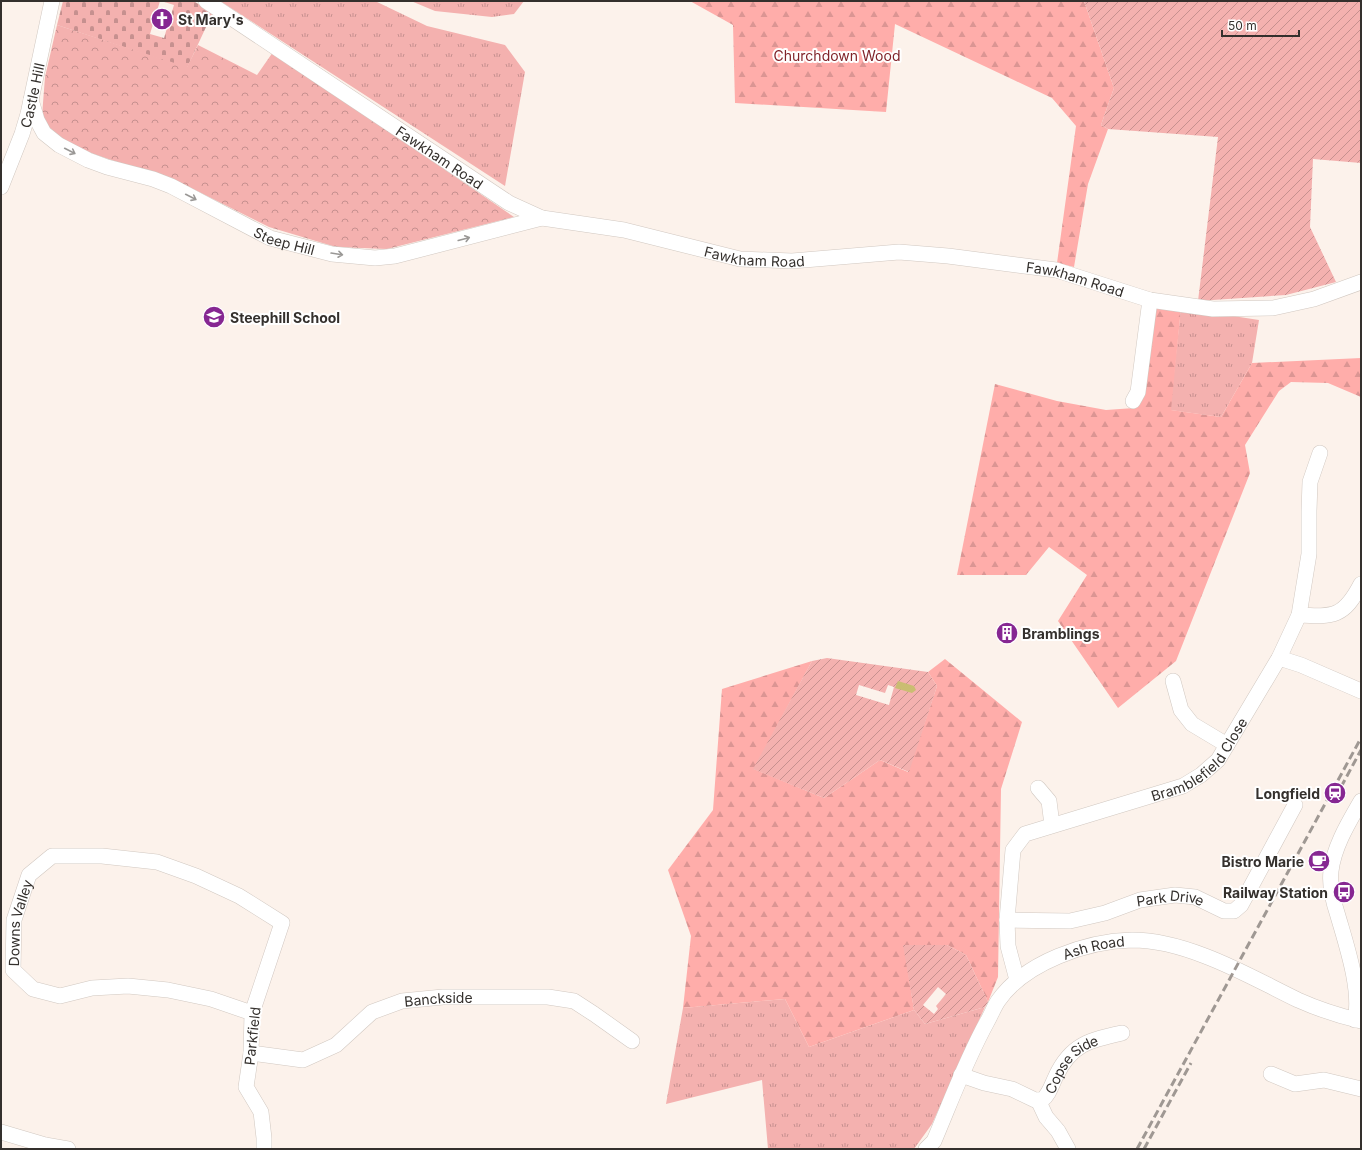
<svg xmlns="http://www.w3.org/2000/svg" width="1362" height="1150" font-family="Inter,sans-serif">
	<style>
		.grass { fill: url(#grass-tufts) }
		.forest { fill: url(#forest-firs) }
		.cemetery { fill: url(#cemetery-stones) }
		.park { fill: url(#park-crowns) }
		.garden { fill: url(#garden-furrows); fill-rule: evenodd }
		.water { fill: #cabd72 }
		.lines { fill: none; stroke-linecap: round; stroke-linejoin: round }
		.minor-casing { stroke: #d1c8c1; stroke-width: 16 }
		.minor { stroke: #fff; stroke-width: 15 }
		.rail { stroke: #9f9893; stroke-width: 3; stroke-dasharray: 8 4; stroke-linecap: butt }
		.oneway { stroke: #9a9896 }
		.labels { text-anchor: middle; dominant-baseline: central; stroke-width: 4; stroke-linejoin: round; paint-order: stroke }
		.poi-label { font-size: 14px; font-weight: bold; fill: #34302d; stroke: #fff; text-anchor: start }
		.park-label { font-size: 14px; fill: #81242a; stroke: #fff }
		.street-label { font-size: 14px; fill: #34302d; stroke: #fff }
	</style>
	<defs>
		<pattern id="grass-tufts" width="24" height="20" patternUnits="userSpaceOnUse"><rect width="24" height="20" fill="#f4b1af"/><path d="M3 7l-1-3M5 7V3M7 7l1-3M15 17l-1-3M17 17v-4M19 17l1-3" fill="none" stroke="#c6908f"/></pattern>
		<pattern id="forest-firs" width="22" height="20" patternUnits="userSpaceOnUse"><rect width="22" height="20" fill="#ffadaa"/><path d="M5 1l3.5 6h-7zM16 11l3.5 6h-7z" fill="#db9593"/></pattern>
		<pattern id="cemetery-stones" width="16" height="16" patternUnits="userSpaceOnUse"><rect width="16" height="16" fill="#f4b1af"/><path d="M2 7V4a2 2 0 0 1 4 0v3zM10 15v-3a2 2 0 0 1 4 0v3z" fill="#c6908f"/></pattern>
		<pattern id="park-crowns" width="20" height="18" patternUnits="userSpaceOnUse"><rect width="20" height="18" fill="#f4b1af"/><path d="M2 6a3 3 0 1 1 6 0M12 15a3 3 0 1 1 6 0" fill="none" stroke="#c6908f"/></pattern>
		<pattern id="garden-furrows" width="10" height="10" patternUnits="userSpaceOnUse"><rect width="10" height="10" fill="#f4b1af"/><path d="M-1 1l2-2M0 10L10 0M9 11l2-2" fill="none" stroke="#c6908f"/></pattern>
	</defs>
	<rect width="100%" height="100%" fill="#fcf2eb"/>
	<g class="grass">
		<polygon points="220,1 375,1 427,26 505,45 525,72 505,186"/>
		<polygon points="411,1 524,1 514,14 492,17 435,11"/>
		<polygon points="1181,308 1259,320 1252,363 1221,417 1170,410"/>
		<polygon points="785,999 809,1047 914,1010 925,1024 985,1007 932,1124 914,1149 768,1149 762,1080 666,1104 683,1008"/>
	</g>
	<g class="forest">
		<polygon points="690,1 1084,1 1114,88 1101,125 1108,129 1088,184 1074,267 1057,263 1076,126 1052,98 895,24 886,112 735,103 733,25"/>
		<polygon points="1156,307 1181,308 1171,410 1221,417 1252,363 1361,358 1361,397 1328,383 1291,382 1279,391 1245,445 1250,473 1176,661 1118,708 1058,621 1087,575 1049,547 1026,575 957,575 995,384 1057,401 1106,410 1134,408"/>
		<polygon points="945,659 1022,722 1001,789 998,977 988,1002 966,955 947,945 904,945 914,1010 809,1047 785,999 683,1008 691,936 668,870 713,810 722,689 812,661 754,769 824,798 880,760 908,772 937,686 928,672"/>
	</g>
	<polygon class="cemetery" points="63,1 160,1 150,34 164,38 174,5 161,1 193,1 213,12 187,68 57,25"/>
	<polygon class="park" points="57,25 187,67 198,45 257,75 273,52 514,217 387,249 336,247 269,227 187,186 79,149 53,133 42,116 45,77"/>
	<g class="garden">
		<polygon points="1084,1 1361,1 1361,163 1313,159 1310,227 1336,282 1286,295 1198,301 1218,137 1108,129 1101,125 1114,88"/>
		<path d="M827 658 928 672 937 686 909 772 880 760 824 798 753 769 812 661ZM859 685 885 693 888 685 894 687 889 705 856 695Z"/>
		<path d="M903 945H947L966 955 988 1002 985 1007 925 1024 914 1010ZM938 987 946 994 936 1006 938 1009 934 1014 923 1005Z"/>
	</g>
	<polygon class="water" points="898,681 914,686 916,690 912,693 895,688"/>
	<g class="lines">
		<g class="minor-casing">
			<g id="minor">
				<path id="s1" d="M206 1 509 203 542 218 624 230 740 259 792 261 899 252 948 256 1056 270 1150 300 1213 309 1273 308 1314 299 1361 282"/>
				<path id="s2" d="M31 100 37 120 44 133 59 145 88 160 107 167 153 179 171 186 270 238 332 254 375 258 395 256 542 218"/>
				<path id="s3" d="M1 187 22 134 28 114 52 1"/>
				<polyline points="1133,401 1138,392 1150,300"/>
				<path d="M1299 615C1334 617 1344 617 1361 584"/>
				<polyline points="1279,658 1301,665 1361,691"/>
				<polyline points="1173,681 1181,710 1192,724 1227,745"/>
				<polyline points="1038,788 1049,801 1052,825"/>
				<path id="s4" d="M1007 920 1070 921 1105 913 1140 900 1175 895 1195 897 1224 911H1234L1241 905 1295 805"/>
				<path id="s5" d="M1017 980 1008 946 1007 920 1013 850 1025 834 1183 786 1201 775 1218 760 1279 658 1299 615 1309 554V511L1310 482 1320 453"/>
				<path id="s6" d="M252 1013 211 999 168 990 128 986 92 988 60 996 33 989 13 970 14 920 29 875 52 856H102L157 862 196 876 239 896 282 923 252 1013 251 1053 246 1087 261 1112 264 1138V1149"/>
				<path d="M1355 1020C1362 991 1346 944 1338 916 1333 901 1329 886 1331 871 1334 846 1349 822 1361 801"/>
				<path id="s7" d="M251 1053 303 1060 336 1045 372 1012 402 1001 443 997H548L574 1001 594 1014 632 1041"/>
				<polyline points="1271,1074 1295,1084 1324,1080 1361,1089"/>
				<path id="s8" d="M961 1075 984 1083 1012 1089 1035 1100H1042C1049 1095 1052 1084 1056 1076 1071 1044 1090 1040 1122 1033"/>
				<polyline points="1038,1100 1046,1117 1058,1131 1068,1149"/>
				<polyline points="1,1132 45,1145 68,1149"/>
				<path id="s9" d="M926 1149 934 1141C951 1101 966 1060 987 1022 991 1015 994 1007 998 1001 1025 962 1087 941 1132 940 1157 940 1182 947 1205 956 1237 968 1267 985 1298 1000 1318 1009 1340 1016 1361 1021"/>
			</g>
		</g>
		<use href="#minor" class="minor"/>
		<g class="rail">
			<polyline points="1341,787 1361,750"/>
			<polyline points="1137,1149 1361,738"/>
			<polyline points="1144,1149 1191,1063"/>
		</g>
	</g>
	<defs><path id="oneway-shaft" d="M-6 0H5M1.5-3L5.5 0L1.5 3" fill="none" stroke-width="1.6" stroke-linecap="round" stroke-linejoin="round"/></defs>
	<g class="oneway">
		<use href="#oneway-shaft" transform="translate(70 151) rotate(27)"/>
		<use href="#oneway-shaft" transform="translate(191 197) rotate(27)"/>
		<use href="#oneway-shaft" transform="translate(464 239) rotate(-15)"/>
		<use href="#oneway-shaft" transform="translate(337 254) rotate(9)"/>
	</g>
	<defs>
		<g id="church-disc" transform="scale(1.15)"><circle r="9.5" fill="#862792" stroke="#fff"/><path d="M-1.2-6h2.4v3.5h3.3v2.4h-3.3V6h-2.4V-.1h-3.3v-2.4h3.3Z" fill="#fff"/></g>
		<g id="school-disc" transform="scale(1.15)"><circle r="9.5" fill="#862792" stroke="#fff"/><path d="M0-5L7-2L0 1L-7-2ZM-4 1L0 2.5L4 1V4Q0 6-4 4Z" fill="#fff"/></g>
		<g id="building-disc" transform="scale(1.15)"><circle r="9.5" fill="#862792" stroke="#fff"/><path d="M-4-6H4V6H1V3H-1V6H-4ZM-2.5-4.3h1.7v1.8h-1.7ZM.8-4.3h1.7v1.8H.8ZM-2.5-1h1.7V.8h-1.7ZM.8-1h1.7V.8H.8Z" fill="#fff"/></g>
		<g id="station-disc" transform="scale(1.15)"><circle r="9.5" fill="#862792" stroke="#fff"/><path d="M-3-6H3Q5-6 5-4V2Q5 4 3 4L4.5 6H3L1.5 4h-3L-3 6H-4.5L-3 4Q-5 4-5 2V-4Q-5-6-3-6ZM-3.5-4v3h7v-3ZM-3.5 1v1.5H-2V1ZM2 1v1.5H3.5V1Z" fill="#fff"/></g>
		<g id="cafe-disc" transform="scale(1.15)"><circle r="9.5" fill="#862792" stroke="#fff"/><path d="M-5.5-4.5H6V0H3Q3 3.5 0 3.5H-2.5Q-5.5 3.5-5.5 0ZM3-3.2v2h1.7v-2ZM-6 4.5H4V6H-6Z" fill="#fff"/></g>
		<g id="bus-disc" transform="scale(1.15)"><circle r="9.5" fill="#862792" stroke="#fff"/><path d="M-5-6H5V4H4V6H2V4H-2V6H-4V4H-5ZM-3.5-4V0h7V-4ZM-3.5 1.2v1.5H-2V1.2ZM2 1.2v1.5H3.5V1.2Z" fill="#fff"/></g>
	</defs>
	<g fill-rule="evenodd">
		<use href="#church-disc" x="162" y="19"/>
		<use href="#school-disc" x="214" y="317"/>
		<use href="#building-disc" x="1007" y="633"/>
		<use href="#station-disc" x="1335" y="793"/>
		<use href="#cafe-disc" x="1319" y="861"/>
		<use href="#bus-disc" x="1344" y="892"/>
	</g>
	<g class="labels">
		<g class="poi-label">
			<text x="178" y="19">St Mary's</text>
			<text x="230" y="317">Steephill School</text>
			<text x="1022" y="633">Bramblings</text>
			<text x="1320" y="793" text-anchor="end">Longfield</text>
			<text x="1304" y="861" text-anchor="end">Bistro Marie</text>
			<text x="1328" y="892" text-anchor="end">Railway Station</text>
		</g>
		<g class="park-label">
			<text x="837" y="55">Churchdown Wood</text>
		</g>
		<g class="street-label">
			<text stroke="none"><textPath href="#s3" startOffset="97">Castle Hill</textPath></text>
			<text stroke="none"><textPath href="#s1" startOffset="281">Fawkham Road</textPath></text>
			<text stroke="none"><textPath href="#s2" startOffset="301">Steep Hill</textPath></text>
			<text stroke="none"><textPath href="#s1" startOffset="617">Fawkham Road</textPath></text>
			<text stroke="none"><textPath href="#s1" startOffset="941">Fawkham Road</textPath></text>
			<text stroke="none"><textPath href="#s5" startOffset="346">Bramblefield Close</textPath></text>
			<text stroke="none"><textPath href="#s4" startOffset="167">Park Drive</textPath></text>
			<text stroke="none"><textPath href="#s6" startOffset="300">Downs Valley</textPath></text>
			<text stroke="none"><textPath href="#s9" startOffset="278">Ash Road</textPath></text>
			<text stroke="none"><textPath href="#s7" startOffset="206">Banckside</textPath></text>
			<text transform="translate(252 1036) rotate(-84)">Parkfield</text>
			<text stroke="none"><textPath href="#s8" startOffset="133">Copse Side</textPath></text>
		</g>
	</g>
	<rect width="1362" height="1150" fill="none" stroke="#34302d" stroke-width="4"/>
	<path d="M1222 30v6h77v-6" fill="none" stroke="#34302d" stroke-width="2"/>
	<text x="1228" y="30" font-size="12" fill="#34302d" stroke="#ffffff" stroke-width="3" paint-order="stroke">50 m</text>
</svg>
